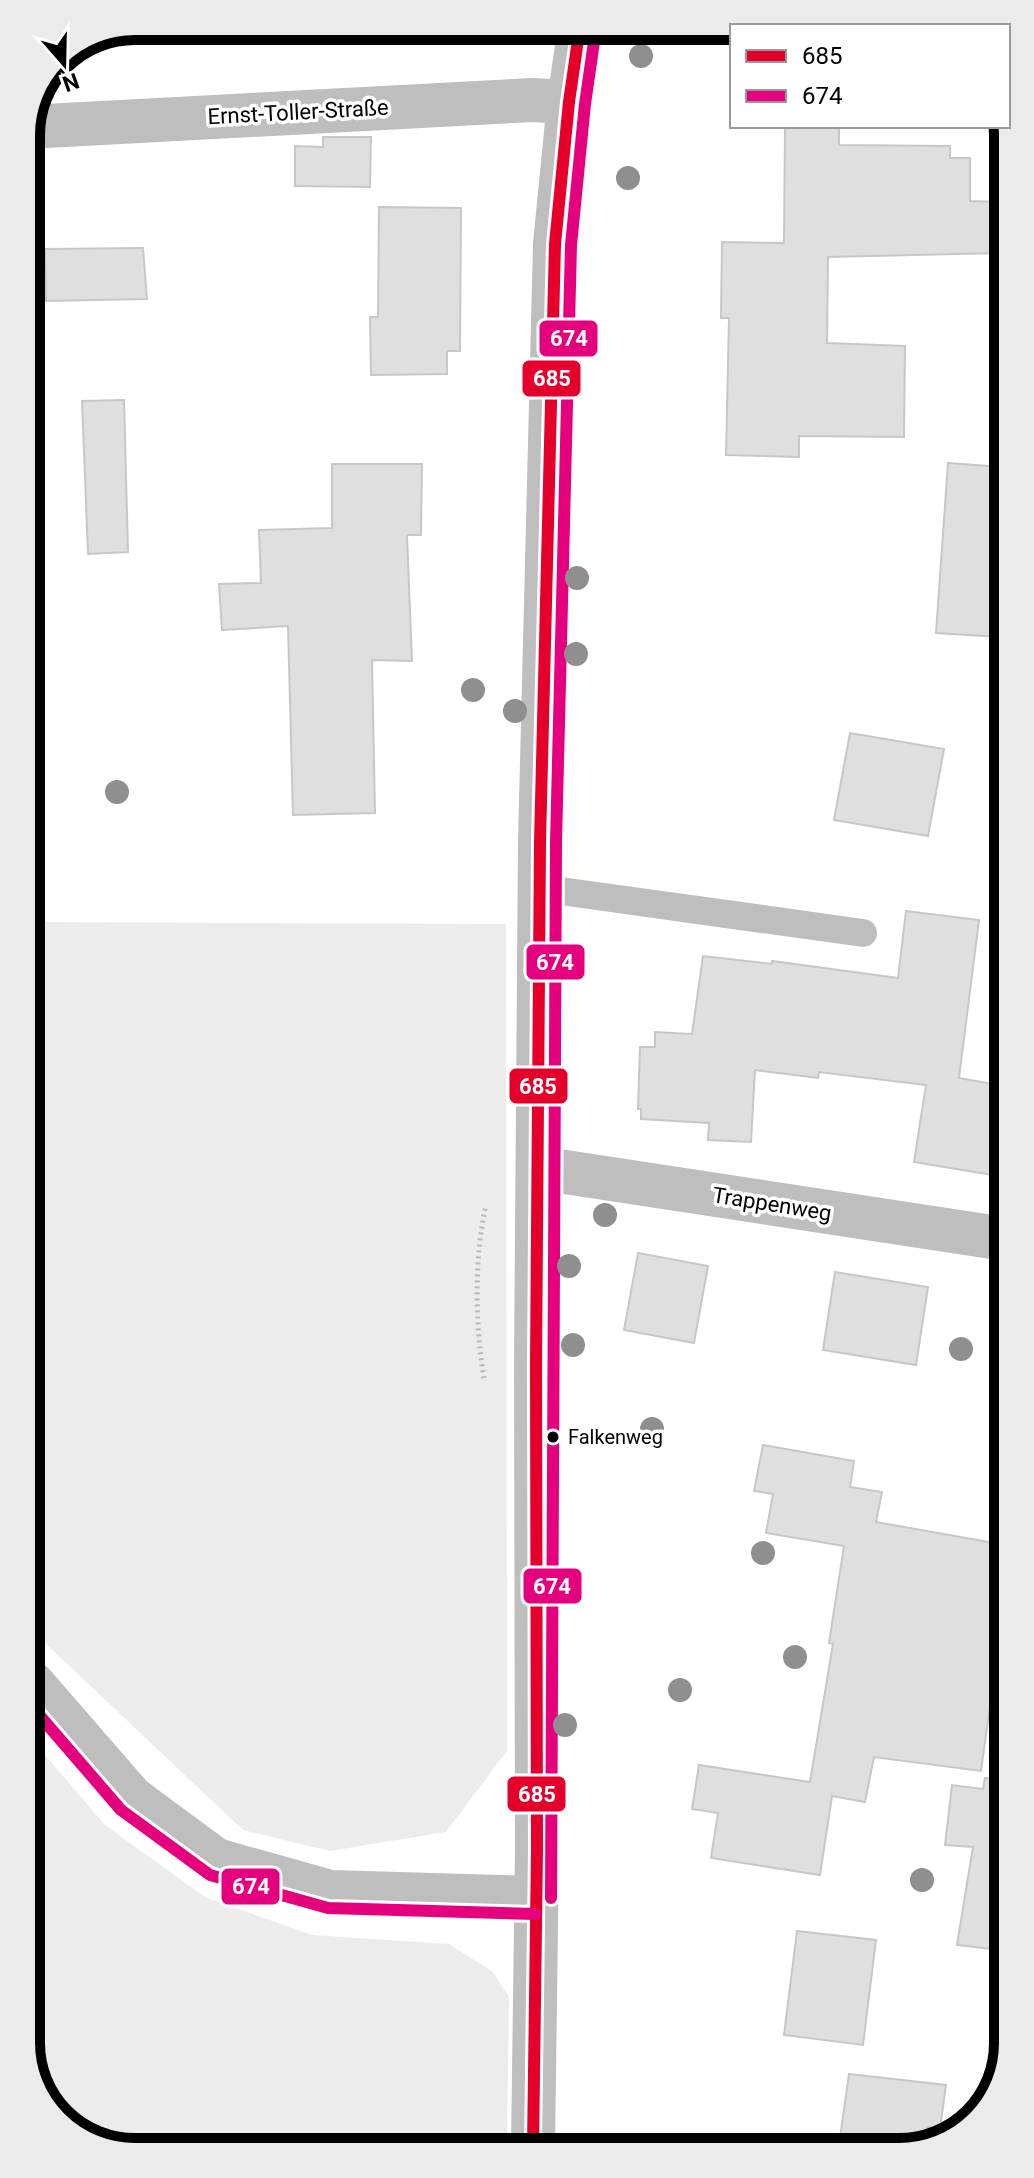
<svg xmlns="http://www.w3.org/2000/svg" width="1034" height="2178" font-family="Roboto,sans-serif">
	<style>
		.green { fill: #ececec }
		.building { fill: #dfdfdf; stroke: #c7c7c7; stroke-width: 2 }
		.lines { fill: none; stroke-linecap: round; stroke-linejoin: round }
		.path { stroke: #b9b9b9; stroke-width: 5; stroke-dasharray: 2 4; stroke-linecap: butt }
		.service { stroke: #bebebe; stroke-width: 28 }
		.minor { stroke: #bebebe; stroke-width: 44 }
		.tertiary { stroke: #bebebe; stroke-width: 44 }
		.bus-1-casing { stroke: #fff; stroke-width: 18 }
		.bus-2-casing { stroke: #fff; stroke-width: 18 }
		.bus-1 { stroke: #e4002b; stroke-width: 12 }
		.bus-2 { stroke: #e5007d; stroke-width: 12 }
		.tree { fill: #8f8f8f }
		.bus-dot { fill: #000; stroke: #fff; stroke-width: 3 }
		.labels { text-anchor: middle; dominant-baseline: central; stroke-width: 7; stroke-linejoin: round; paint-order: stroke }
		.bus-label { font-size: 20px; fill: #000; stroke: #fff; text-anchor: start }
		.street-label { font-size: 22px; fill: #000; stroke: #fff }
		.rim { fill: none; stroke: #000; stroke-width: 10 }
		.line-badge { stroke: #fff; stroke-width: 3 }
		.badge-label { font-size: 22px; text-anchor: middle; font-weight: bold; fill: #fff }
	</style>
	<rect width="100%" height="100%" fill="#fff"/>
	<g class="green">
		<polygon points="29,922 506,924 507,1751 446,1832 330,1851 243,1830 44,1642 32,1627"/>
		<polygon points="33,1741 105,1825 205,1897 312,1935 449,1944 493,1972 509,1997 507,2148 128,2152 69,2130 34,2084"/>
	</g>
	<g class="building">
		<polygon points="785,127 839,128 839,145 950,146 950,158 970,158 970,201 1000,202 1000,253 828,257 827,343 905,346 904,437 799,436 799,457 726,455 729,318 721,318 722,242 784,243"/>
		<polygon points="323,137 371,137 370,187 295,186 295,146 323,147"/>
		<polygon points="379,207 461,208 460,351 447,351 447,374 371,375 370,317 378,317"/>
		<polygon points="143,248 147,299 46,301 45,249"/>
		<polygon points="124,400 128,552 88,554 82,401"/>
		<polygon points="948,463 1001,467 1002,603 1000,637 936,633"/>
		<polygon points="332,464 422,464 421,535 407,535 412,661 372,660 375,813 293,815 288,626 222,630 219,584 261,583 259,530 332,528"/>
		<polygon points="850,733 944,749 928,836 834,820"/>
		<polygon points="906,911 979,920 959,1078 1004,1086 1004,1103 993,1175 914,1162 926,1085 819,1072 818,1078 755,1070 751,1142 708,1140 709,1123 641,1119 641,1109 638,1109 640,1047 655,1047 655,1032 692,1034 703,956 772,964 772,961 898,978"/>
		<polygon points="638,1253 708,1266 694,1343 624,1330"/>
		<polygon points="835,1272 928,1287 916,1365 823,1350"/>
		<polygon points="763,1445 854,1461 850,1487 882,1492 876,1522 1006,1545 1006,1656 997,1655 981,1771 874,1757 865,1802 832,1796 820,1875 711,1858 718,1813 692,1809 699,1765 810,1782 833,1644 829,1643 844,1546 766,1533 773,1494 754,1491"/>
		<polygon points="985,1778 1007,1780 1008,1951 957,1945 973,1847 945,1845 952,1785 983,1789"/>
		<polygon points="797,1931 876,1940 863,2045 784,2035"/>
		<polygon points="849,2074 946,2085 940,2129 927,2127 925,2144 839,2145"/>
	</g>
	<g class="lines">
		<path class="path" d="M484 1378C475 1325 474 1257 486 1205"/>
		<polyline class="service" points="539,888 863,933"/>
		<g class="minor">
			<polyline points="27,127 532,100 569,102"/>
			<polyline points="539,1168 1005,1239"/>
		</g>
		<g class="tertiary">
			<polyline points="33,1684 132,1798 216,1860 330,1892 535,1898"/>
			<polyline points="533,2148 537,1850 536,1364 540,842 555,244 569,102 580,26"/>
		</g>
		<g class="bus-1-casing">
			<polyline id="bus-1" points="533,2148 537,1850 536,1364 540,842 555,244 569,102 580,26"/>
		</g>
		<g class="bus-2-casing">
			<g id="bus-2">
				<polyline points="33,1708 121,1810 210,1875 328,1908 535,1914"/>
				<polyline points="551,1898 556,842 571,245 585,104 596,28"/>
			</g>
		</g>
		<use href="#bus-1" class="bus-1"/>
		<use href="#bus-2" class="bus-2"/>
	</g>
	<g class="tree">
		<circle cx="641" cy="56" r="12"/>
		<circle cx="628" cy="178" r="12"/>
		<circle cx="577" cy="578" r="12"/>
		<circle cx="576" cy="654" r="12"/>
		<circle cx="473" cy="690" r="12"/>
		<circle cx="515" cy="711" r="12"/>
		<circle cx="117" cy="792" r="12"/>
		<circle cx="605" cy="1215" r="12"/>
		<circle cx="569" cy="1266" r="12"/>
		<circle cx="573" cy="1345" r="12"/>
		<circle cx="961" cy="1349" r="12"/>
		<circle cx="652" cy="1429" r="12"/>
		<circle cx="763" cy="1553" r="12"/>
		<circle cx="567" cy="1578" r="12"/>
		<circle cx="795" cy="1657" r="12"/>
		<circle cx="680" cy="1690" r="12"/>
		<circle cx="565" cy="1725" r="12"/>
		<circle cx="922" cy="1880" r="12"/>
	</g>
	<circle class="bus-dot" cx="553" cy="1437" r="7"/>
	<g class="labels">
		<g class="bus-label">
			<text x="568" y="1437">Falkenweg</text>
		</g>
		<g class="street-label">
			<text transform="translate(298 112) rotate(-3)">Ernst-Toller-Straße</text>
			<text transform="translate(772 1204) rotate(9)">Trappenweg</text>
		</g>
	</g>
	<path d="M0 0H1034V2178H0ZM135 40H899A95 95 0 0 1 994 135V2043A95 95 0 0 1 899 2138H135A95 95 0 0 1 40 2043V135A95 95 0 0 1 135 40Z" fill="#ebebeb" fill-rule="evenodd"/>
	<path class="rim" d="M135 40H899A95 95 0 0 1 994 135V2043A95 95 0 0 1 899 2138H135A95 95 0 0 1 40 2043V135A95 95 0 0 1 135 40Z"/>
	<g class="line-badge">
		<rect x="538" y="319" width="61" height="39" rx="8" fill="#e5007d"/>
		<rect x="521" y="359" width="61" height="39" rx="8" fill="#e4002b"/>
		<rect x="525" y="943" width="61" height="38" rx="8" fill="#e5007d"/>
		<rect x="508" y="1067" width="61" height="38" rx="8" fill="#e4002b"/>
		<rect x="522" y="1567" width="61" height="38" rx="8" fill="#e5007d"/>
		<rect x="506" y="1775" width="61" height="38" rx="8" fill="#e4002b"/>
		<rect x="220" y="1867" width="61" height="39" rx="8" fill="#e5007d"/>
	</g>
	<g class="badge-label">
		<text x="569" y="346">674</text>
		<text x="552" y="386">685</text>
		<text x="555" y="970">674</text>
		<text x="538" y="1094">685</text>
		<text x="552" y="1594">674</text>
		<text x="537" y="1802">685</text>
		<text x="251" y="1894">674</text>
	</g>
	<rect x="730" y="24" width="280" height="104" fill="#ffffff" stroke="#999999" stroke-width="2"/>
	<rect x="746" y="50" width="40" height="12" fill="#e4002b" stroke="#999999" stroke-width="2"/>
	<text x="802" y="64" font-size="24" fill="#000000">685</text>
	<rect x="746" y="90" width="40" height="12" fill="#e5007d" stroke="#999999" stroke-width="2"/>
	<text x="802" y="104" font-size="24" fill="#000000">674</text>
	<g transform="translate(64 64) rotate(160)" stroke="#ffffff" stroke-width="6" paint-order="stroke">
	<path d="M0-6L14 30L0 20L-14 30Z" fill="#000000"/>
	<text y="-12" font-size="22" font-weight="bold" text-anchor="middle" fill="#000000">N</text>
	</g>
</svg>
